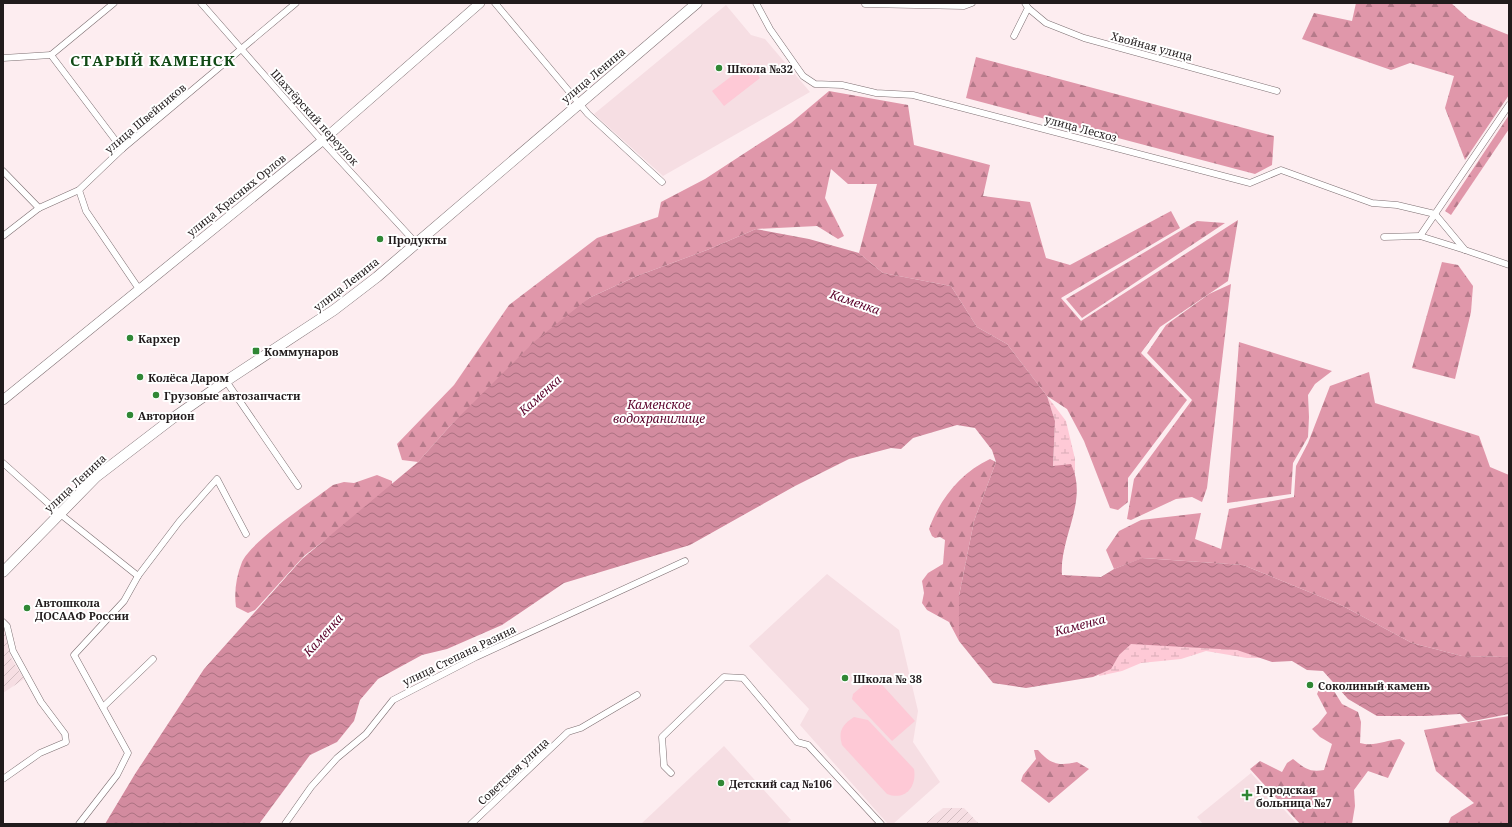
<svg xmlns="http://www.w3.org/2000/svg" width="1512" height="827" font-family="'Noto Serif',serif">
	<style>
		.built { fill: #f6dee3 }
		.industrial { fill: url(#industrial-furrows) }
		.forest { fill: url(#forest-firs) }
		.wetland { fill: url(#wetland-marsh) }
		.garden { fill: #fec9d6 }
		.water { fill: url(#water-waves) }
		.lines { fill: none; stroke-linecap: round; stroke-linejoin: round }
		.street-casing { stroke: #7c6e71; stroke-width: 7 }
		.secondary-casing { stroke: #7c6e71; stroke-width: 10 }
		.primary-casing { stroke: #7c6e71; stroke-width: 11 }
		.street { stroke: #fff; stroke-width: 6 }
		.secondary { stroke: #fff; stroke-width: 9 }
		.primary { stroke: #fff; stroke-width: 10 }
		.poi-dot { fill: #308735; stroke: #fff; stroke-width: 1.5 }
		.labels { text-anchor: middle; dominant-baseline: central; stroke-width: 4; stroke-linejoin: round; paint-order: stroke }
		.street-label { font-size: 11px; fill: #211b1c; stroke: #fff }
		.poi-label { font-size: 11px; font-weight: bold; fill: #211b1c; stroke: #fff; text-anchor: start }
		.water-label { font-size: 12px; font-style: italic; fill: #5b022a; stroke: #fff }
		.district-label { font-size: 15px; font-weight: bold; letter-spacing: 1px; fill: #124a16; stroke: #fff }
	</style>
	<defs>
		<pattern id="industrial-furrows" width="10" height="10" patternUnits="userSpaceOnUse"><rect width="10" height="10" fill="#f6dee3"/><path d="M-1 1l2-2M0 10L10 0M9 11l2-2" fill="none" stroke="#d3bec2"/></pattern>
		<pattern id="forest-firs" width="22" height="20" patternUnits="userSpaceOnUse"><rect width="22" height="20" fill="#e097aa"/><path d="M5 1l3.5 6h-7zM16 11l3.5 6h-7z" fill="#b57a8a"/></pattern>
		<pattern id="wetland-marsh" width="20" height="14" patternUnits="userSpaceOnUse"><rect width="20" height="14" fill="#fec9d6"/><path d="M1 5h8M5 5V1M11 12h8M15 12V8" fill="none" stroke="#d9acb7"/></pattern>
		<pattern id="water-waves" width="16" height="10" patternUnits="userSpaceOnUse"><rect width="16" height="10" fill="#d38b9f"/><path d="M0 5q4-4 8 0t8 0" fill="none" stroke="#ab7181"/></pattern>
	</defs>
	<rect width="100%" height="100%" fill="#fdedf0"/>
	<g class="built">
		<polygon points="726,5 751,35 765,39 810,92 663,176 594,114"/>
		<polygon points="827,574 899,630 918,711 913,742 940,782 893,824 888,824 800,725 809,709 749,646"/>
		<polygon points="724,746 791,820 786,824 641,824"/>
		<polygon points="1251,773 1297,824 1203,824 1197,817"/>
	</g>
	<g class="industrial">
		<polygon points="3,627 5,629 10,656 24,679 3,693"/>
		<polygon points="943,808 964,808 978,823 925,824"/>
	</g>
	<g class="forest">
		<polygon points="1356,3 1451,3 1469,19 1509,35 1509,95 1465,160 1445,108 1454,76 1410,63 1391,70 1302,39 1314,13 1352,21"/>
		<polygon points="976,57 1274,136 1272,165 1255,174 966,98"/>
		<polygon points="829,91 908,105 914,145 990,165 983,196 1030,202 1046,258 1070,265 1171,211 1180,228 1061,298 1081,321 1238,220 1228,281 1160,327 1141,353 1187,400 1128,478 1128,502 1118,510 1110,508 1084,441 1067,409 1047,396 1007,344 977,327 951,286 883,273 859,253 877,184 848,184 831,169 825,198 844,236 838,239 817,226 756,229 707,250 637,276 589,298 450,426 418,462 402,460 397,444 454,385 509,305 597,238 658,217 661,202 705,179 791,123"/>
		<polygon points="1509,115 1509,129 1451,215 1445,211"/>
		<polygon points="1197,221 1225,223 1082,318 1066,299"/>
		<polygon points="1442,262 1458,265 1473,286 1471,312 1455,379 1412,368"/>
		<polygon points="1231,284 1207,488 1202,502 1192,497 1176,499 1131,520 1127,519 1134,479 1192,400 1147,353 1166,325 1209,294"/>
		<polygon points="1239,342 1332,371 1315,384 1308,395 1309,417 1308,437 1293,463 1291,494 1227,503"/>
		<polygon points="1369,372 1375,403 1479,436 1490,467 1509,475 1509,657 1462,656 1412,643 1341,605 1243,565 1143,558 1114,569 1106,550 1119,531 1141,520 1201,513 1195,539 1221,549 1229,509 1294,497 1296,466 1308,443 1330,386"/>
		<path d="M990 459 996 462 974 521 959 596V641L949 622 927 610 922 603 924 593 922 581 928 573 943 564 945 540 940 537 935 538 932 536 929 529C940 499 960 473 990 459Z"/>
		<path d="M377 475 392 481V489L304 556 255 610 248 613 236 607C234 592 236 577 242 562 251 541 312 501 333 485L344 482 354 483Z"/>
		<path d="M1323 681 1329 683 1342 704 1358 712 1361 722 1360 743C1375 747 1385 740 1400 739L1405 743 1388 778 1368 771 1354 790 1355 806 1352 824H1300L1250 769 1260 761 1282 772 1287 763 1293 759C1303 767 1309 773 1324 770L1332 744 1320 737 1312 729 1318 724 1327 713 1317 694Z"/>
		<polygon points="1509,716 1509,824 1448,824 1451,817 1474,803 1436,771 1424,730"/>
		<path d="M1034 750H1038C1051 765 1059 766 1077 762L1089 769 1049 803 1021 781 1023 775 1036 759Z"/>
	</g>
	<g class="wetland">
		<polygon points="1047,396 1066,421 1075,459 1075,498 1062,560 1053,467 1055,421"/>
		<polygon points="1119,641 1229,645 1270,658 1247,658 1206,651 1181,659 1141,663 1122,671 1099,676 1100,670"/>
	</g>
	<g class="garden">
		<polygon points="749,63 760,78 724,106 712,91"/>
		<polygon points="874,676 915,721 892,741 852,699 853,694"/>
		<path d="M854 717 868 720 914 769C917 787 905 801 887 794L842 745C838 731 842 725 854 717Z"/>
	</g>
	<path class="water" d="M756 229 809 239 859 253 883 273 951 286 977 327 1007 344 1047 396 1055 421 1053 466 1071 464C1089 501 1059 538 1062 575L1101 577 1114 569 1142 558 1243 565 1341 605 1412 643 1462 656 1509 657V714L1468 722 1460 714 1426 716H1377L1348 699 1323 671 1307 670 1292 661 1272 662 1237 650 1131 644 1119 655 1111 669 1093 677 1026 688 993 683 959 641V596L974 521 996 462 992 450 975 428 957 425 913 438 901 449 891 448 849 459 795 486 690 545 564 583 502 625 447 649 422 655 378 679 360 700 354 721 337 742 310 755 259 824H105L135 774 204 669 302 559 418 462 450 426 535 341 589 298 637 276 707 250Z"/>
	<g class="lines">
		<g class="street-casing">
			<g id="street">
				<polyline points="201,3 322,141 416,243"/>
				<polyline points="495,3 588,114 662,182"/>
				<polyline points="756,3 770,29 803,76 815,84 842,85 876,93 913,95 1250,183 1281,170 1372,203 1397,205 1435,214"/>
				<polyline points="865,4 964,6 972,3"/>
				<polyline points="1028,8 1046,23 1084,38 1277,91"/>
				<polyline points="1014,36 1028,8 1025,3"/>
				<polyline points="51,55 122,149"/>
				<polyline points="51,55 114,3"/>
				<polyline points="3,58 51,55"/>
				<polyline points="3,171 39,208"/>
				<polyline points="79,190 86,211 139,289"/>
				<polyline points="1435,214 1465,250 1509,265"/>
				<polyline points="3,236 39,208 79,190 122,149 296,3"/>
				<polyline points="1384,237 1420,236"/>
				<polyline points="1465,250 1420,236 1509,105"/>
				<polyline points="226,381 298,486"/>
				<polyline points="3,463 59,513 138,576"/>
				<polyline points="3,622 7,626 13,651 41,702 65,734 66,742 40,753 3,779"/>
				<polyline points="103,707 153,659"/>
				<polyline points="671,773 664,766 662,737 724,677 743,678 797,742 808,745 881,824"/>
				<polyline points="79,824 117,775 128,753 74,655 124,601 138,576 179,522 217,479 246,534"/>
				<polyline points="285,824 311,787 337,758 366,734 393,700 476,657 685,561"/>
				<polyline points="471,824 568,732 581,728 637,695"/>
			</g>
		</g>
		<g class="secondary-casing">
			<polyline id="secondary" points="3,400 322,141 480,3"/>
		</g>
		<g class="primary-casing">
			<polyline id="primary" points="3,572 96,477 173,418 226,381 334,310 377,277 697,3"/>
		</g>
		<use href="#street" class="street"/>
		<use href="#secondary" class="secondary"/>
		<use href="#primary" class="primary"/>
	</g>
	<g class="poi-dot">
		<circle cx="719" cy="68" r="4"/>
		<circle cx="380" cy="239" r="4"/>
		<circle cx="130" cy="338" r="4"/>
		<rect x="252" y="347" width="8" height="8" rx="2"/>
		<circle cx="140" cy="377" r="4"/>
		<circle cx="156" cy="395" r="4"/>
		<circle cx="130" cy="415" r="4"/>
		<circle cx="27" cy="608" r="4"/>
		<circle cx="845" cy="678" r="4"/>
		<circle cx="1310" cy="685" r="4"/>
		<circle cx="721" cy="783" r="4"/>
		<path d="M1245 789h4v4h4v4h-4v4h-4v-4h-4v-4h4z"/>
	</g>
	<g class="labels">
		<g class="street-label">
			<text transform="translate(1152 46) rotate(15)">Хвойная улица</text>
			<text transform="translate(593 75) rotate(-40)">улица Ленина</text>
			<text transform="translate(315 117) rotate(48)">Шахтёрский переулок</text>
			<text transform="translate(145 118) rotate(-40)">улица Швейников</text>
			<text transform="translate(1081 128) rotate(15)">улица Лесхоз</text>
			<text transform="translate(236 195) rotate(-39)">улица Красных Орлов</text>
			<text transform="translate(346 284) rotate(-38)">улица Ленина</text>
			<text transform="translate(75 483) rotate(-43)">улица Ленина</text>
			<text transform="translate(459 655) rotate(-26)">улица Степана Разина</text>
			<text transform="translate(513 771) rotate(-43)">Советская улица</text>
		</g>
		<g class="poi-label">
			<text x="727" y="68">Школа №32</text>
			<text x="388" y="239">Продукты</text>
			<text x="138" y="338">Кархер</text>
			<text x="264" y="351">Коммунаров</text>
			<text x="148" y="377">Колёса Даром</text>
			<text x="164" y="395">Грузовые автозапчасти</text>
			<text x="138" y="415">Авторион</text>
			<text x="35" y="602">Автошкола<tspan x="35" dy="13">ДОСААФ России</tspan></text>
			<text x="853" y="678">Школа № 38</text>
			<text x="1318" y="685">Соколиный камень</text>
			<text x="729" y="783">Детский сад №106</text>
			<text x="1256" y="789">Городская<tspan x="1256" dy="13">больница №7</tspan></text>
		</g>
		<g class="water-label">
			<text transform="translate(855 302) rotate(19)">Каменка</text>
			<text transform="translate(540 395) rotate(-42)">Каменка</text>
			<text x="659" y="404">Каменское<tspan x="659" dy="14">водохранилище</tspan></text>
			<text transform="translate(1080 625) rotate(-15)">Каменка</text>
			<text transform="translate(323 635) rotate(-48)">Каменка</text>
		</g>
		<g class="district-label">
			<text x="153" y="60">СТАРЫЙ КАМЕНСК</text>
		</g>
	</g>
	<rect width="1512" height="827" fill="none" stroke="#211b1c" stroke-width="8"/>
</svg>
